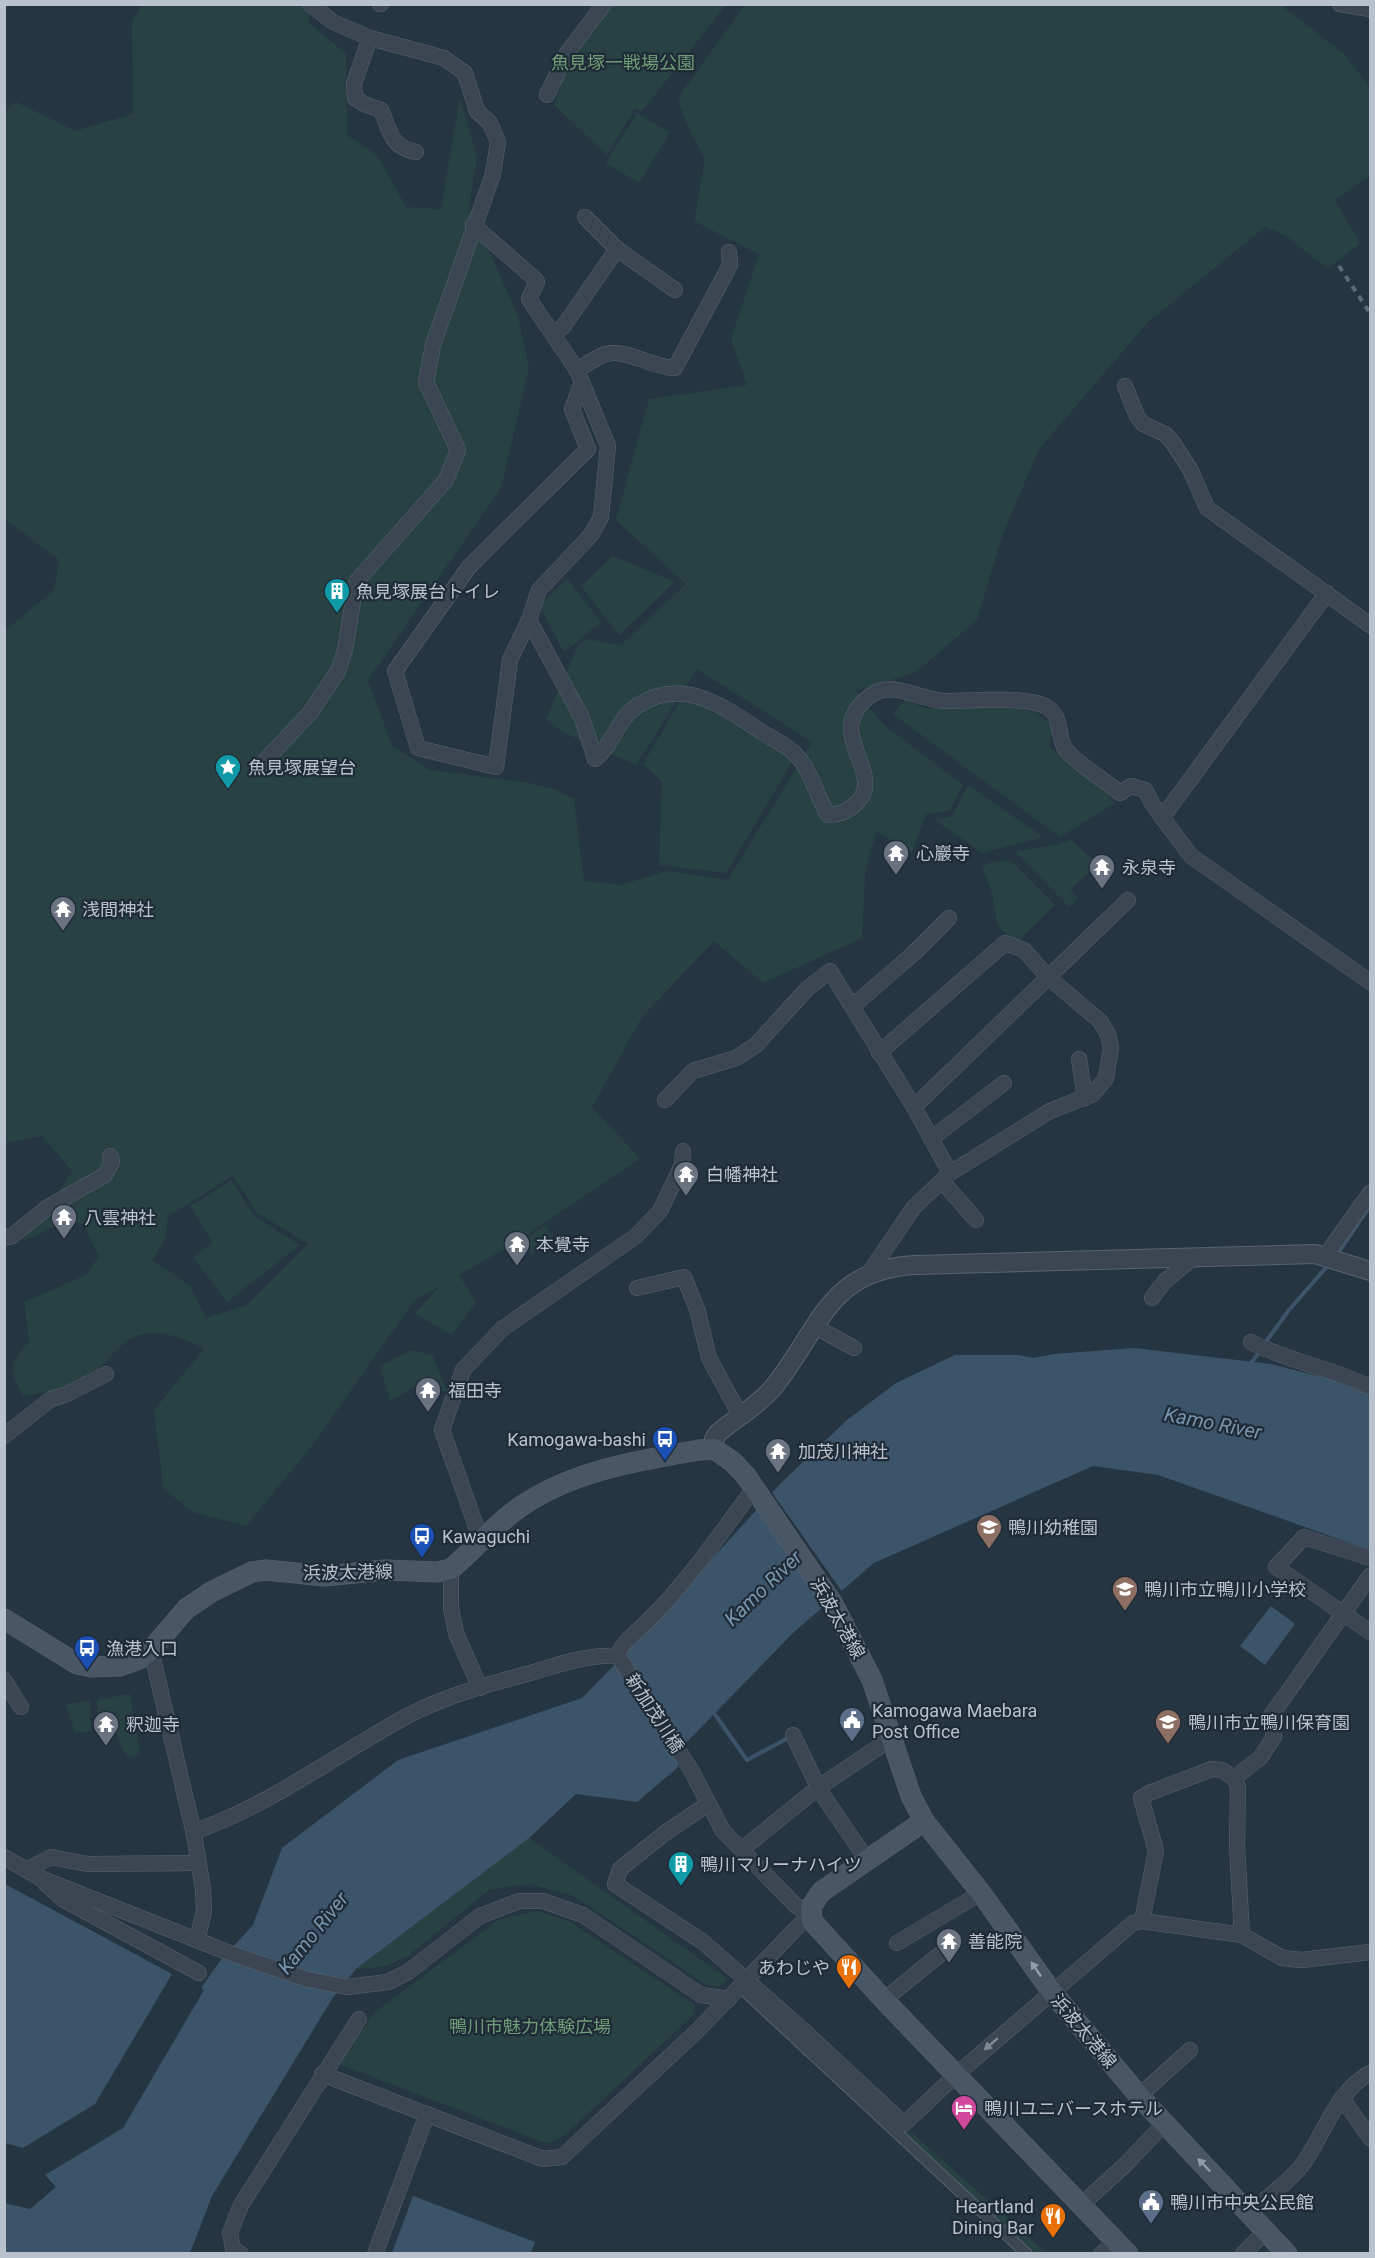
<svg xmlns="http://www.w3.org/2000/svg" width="1375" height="2258" font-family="Roboto,'Noto Sans JP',sans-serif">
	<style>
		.green { fill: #284243; fill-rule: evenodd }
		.water { fill: #3c546a }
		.pier { fill: #263542 }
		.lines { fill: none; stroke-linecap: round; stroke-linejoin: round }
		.stream { stroke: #3c546a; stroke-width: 4 }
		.pedestrian-casing { stroke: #59646f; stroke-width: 12 }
		.minor-casing { stroke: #59646f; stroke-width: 16 }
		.tertiary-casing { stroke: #59646f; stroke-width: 20 }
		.secondary-casing { stroke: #59646f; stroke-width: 21 }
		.pedestrian { stroke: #3b4652; stroke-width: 10 }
		.minor { stroke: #3b4652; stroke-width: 15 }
		.tertiary { stroke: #3b4652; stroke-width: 18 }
		.secondary { stroke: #495665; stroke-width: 20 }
		.rail { stroke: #5d6b78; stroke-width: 4; stroke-dasharray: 6 6; stroke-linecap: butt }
		.oneway { fill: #919ca8 }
		.oneway2 { fill: #808a95 }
		.labels { text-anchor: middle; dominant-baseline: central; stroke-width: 4.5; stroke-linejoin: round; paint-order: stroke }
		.park-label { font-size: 18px; fill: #6f9c75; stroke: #1f2b37 }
		.poi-label { font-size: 18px; fill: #b8c1cc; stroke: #1f2b37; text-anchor: start }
		.street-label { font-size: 18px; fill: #b8c1cc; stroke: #1f2b37 }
		.water-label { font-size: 20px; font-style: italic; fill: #7895ae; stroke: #1f2b37 }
	</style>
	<rect width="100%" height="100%" fill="#263542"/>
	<g class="green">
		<path d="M143 5H314L308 22 346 54 347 135 378 156 406 207 441 209 460 97 477 157 469 206 518 316 529 368 501 488 368 680 392 746 430 770 529 783 554 789 574 799 584 881 620 885 668 871 728 880 812 742 697 669 636 765 563 732 546 719 579 644 587 639 621 645 686 584 616 520 649 399 747 385 731 339 759 254 694 221 705 159 687 125 678 98 745 5H1281L1343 53 1370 87V175L1335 200 1360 243 1328 269 1285 235 1265 227 1147 323 1039 449 1002 536 977 620 916 672 856 691 884 725 963 785 949 811 926 814 912 852 876 831 865 873 862 938 763 983 714 941 642 1017 592 1107 640 1159 513 1244 459 1275 476 1303 451 1335 415 1313 439 1287 414 1301 311 1447 246 1526 193 1512 163 1488 154 1410 204 1349C180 1335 146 1324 123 1344 112 1353 104 1365 93 1373 73 1389 47 1392 23 1396 9 1368 9 1365 29 1341L24 1302 86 1275 99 1256 83 1224C52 1220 50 1233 23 1240L27 1233 41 1222 72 1171 42 1136 5 1143V631L54 590 59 560 5 519V112L16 102 75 131 133 114 132 20ZM233 1176 256 1212 308 1244 247 1305 206 1318 190 1286 152 1260 165 1240 168 1216Z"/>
		<polygon points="610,5 726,5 642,111 635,109 607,155 554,105 570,56"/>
		<polygon points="637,113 670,133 639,183 606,163"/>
		<polygon points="613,556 675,582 619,635 581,586"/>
		<polygon points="567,579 601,622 564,652 539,605"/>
		<polygon points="905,700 926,708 992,706 1034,711 1054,727 1049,746 1101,787 1115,803 1060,837 893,714"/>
		<polygon points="680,701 706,707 783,751 792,762 726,873 659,865 662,782 643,764"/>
		<polygon points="968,785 1043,837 982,853 935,820 952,816"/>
		<path d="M1071 840 1098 864 1070 890 1078 898 1069 907 1016 852C1035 847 1054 847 1071 840Z"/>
		<path d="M1010 860 1055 905 1018 941C990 928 998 915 991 890 989 883 985 876 982 868L988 863Z"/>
		<polygon points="232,1180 253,1215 300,1245 227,1302 193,1257 213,1242 190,1206"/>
		<polygon points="545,1225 555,1240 531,1255 520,1242"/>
		<polygon points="411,1350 432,1355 447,1391 427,1390 423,1382 390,1401 380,1366"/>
		<polygon points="130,1694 140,1753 130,1758 123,1750 114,1728 98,1730 97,1700"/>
		<polygon points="90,1701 91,1731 75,1733 66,1704"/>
		<polygon points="529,1838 728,1979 718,1988 704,1983 574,1896 530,1884 489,1890 408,1956 384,1967 356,1969"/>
		<polygon points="537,1911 569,1921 695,2005 693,2015 565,2135 548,2144 339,2064 374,2013 500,1919"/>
		<polygon points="752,1991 1047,2253 1017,2253 743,1997"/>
	</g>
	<g class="water">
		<polygon points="1134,1348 1271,1364 1333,1380 1370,1395 1370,1550 1158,1475 1093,1466 874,1563 794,1632 684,1745 677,1768 637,1802 576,1794 529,1838 356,1969 332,1999 212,2196 190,2253 5,2254 5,2203 30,2209 56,2187 45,2175 123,2128 204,1990 201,1988 220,1961 253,1925 282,1848 398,1760 582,1698 630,1649 780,1484 847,1420 896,1383 955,1355 1019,1355 1033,1358 1054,1354"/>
		<polygon points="1271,1606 1295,1624 1265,1665 1240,1646"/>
		<polygon points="5,1884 172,1974 95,2104 23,2148 5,2143"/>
		<polygon points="413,2196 535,2242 531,2253 392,2253"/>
	</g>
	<polygon class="pier" points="771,1491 843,1593 825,1607 755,1508"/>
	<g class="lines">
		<g class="stream">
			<polyline points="1337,1255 1370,1206"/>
			<polyline points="1265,1343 1289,1310 1330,1263"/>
			<polyline points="1251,1363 1261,1350"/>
			<polyline points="714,1713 747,1760 788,1738"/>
		</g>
		<g class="pedestrian-casing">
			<polyline id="pedestrian" points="740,1987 1027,2254"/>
		</g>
		<g class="minor-casing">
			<g id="minor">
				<polyline points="380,4 381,4"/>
				<polyline points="1340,4 1370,9"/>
				<path d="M370 38 354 83 355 98 364 104 381 110C391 133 390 146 416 152"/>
				<polyline points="547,95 567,53 604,4"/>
				<polyline points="585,217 617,249"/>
				<path d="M473 225 535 279 537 282 529 299 577 370 608 446 601 517 591 535 539 590 529 620 582 718 595 759C614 744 617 719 637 706 682 676 723 706 762 732 772 739 787 745 796 755 811 770 817 797 828 815 847 815 868 800 865 779 861 753 839 730 860 705 866 698 872 693 882 690 902 686 925 701 945 701 969 701 1024 696 1045 706 1064 716 1056 737 1066 750 1080 766 1103 779 1120 793L1131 786 1145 790 1153 805 1191 856 1370 982"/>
				<polyline points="553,334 563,327 617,249 675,290"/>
				<path d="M577 370C586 365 596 357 606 354 625 348 653 368 675 368L730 265 729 252"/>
				<polyline points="1125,386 1137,416 1143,424 1165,434 1171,440 1190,469 1207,508 1370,625"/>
				<polyline points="529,620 510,660 496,767 418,748 395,671 469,567 588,449 572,409 582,382"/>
				<polyline points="258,768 310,713 338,671 345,650 356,582 446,480 458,450 426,382 433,345 493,174 498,142 490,123 477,111 465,73 444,58 370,38 333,22 310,4"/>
				<polyline points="1162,818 1327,593"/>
				<polyline points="853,1006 914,953 949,918"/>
				<polyline points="1079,1059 1085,1098"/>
				<polyline points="665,1100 693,1071 736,1058 756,1045 807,989 830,971 914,1107 950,1173"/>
				<polyline points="914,1107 1128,900"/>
				<polyline points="932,1138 1004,1083"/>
				<polyline points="942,1181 976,1220"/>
				<polyline points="4,1238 12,1236 48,1207 105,1175 112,1162 110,1156"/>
				<polyline points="1326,1255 1370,1193"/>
				<polyline points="869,1273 914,1207 950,1173 1050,1111 1093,1094 1106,1078 1111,1048 1108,1034 1100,1021 1048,977 1024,950 1005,943 879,1053"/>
				<polyline points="637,1288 684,1277 697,1309 709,1358 740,1415"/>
				<polyline points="1152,1298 1165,1281 1193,1258"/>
				<polyline points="814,1326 854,1348"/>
				<path d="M1251 1342C1289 1362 1332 1368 1370 1387"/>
				<polyline points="4,1436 51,1399 65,1395 106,1374"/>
				<polyline points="481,1540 442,1430 463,1370 502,1329 636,1236 660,1211 682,1165 683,1151"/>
				<polyline points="1370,1558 1304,1537 1276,1567 1370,1632"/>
				<polyline points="451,1569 451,1608 456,1633 480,1688"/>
				<polyline points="151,1650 194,1834 203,1889 204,1911 197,1940"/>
				<path d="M618 1656C621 1642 638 1631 648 1621 688 1581 721 1533 755 1487"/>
				<polyline points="4,1680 21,1707"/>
				<polyline points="793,1735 820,1791 867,1860"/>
				<polyline points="1234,1778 1260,1758 1274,1737 1270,1717 1370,1576"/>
				<polyline points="708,1804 665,1833 620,1869 615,1884 703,1942 803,2030 904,2124 957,2074 1133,1923 1142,1921 1242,1935 1282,1958 1302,1960 1370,1952"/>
				<path d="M193 1832C271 1805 337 1754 409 1715 448 1695 492 1683 534 1672 560 1664 590 1654 618 1656L691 1770 723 1831 796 1906 810 1914 695 2033 562 2157 543 2159 322 2074"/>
				<polyline points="741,1850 819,1787 892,1738"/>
				<polyline points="4,1857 40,1878 227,1952 306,1979 347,1987 388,1982 408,1972 480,1916 519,1901 543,1901 583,1915 701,1995 729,1999"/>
				<polyline points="26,1870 51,1857 88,1864 199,1863"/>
				<polyline points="46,1884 64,1900 199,1973"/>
				<polyline points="1142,1921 1156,1851 1141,1798 1149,1793 1212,1769 1222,1770 1234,1778 1238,1787 1237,1845 1242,1935"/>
				<polyline points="897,1943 981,1893"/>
				<polyline points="884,2000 939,1955"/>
				<polyline points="1139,2096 1190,2050"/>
				<polyline points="1342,2098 1370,2138"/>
				<polyline points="1081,2205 1125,2165 1164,2124"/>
				<path d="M1250 2212C1268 2196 1291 2181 1305 2161 1326 2130 1336 2092 1370 2073"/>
				<polyline points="241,2254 233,2249 230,2233 241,2205 359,2019"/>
				<polyline points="375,2254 427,2114"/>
				<polyline points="1101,2254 1115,2241"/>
				<polyline points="1243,2254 1266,2231"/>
			</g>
		</g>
		<g class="tertiary-casing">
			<path id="tertiary" d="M714 1449V1439L718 1433C736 1418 757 1406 772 1389 820 1331 826 1270 915 1265L1315 1254 1370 1271"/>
		</g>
		<g class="secondary-casing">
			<g id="secondary">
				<path d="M4 1619 77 1664 92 1667 119 1666 139 1659 151 1650 186 1609 211 1592 252 1572 266 1570 325 1576 385 1570 437 1572 451 1569C475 1549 495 1524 520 1507 574 1470 637 1461 699 1450L714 1449 733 1462 746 1476 833 1604 872 1680 911 1796 924 1821 981 1893 1052 1992 1139 2096 1287 2254"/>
				<polyline points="924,1821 821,1892 811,1907 812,1921 884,2000 1128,2254"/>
			</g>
		</g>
		<use href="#pedestrian" class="pedestrian"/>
		<use href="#minor" class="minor"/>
		<use href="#tertiary" class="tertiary"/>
		<use href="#secondary" class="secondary"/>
		<polyline class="rail" points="1339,266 1370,313"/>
	</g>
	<defs><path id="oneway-solid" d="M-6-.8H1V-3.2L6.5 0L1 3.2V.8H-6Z" transform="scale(1.5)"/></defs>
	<g class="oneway">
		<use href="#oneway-solid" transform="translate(1036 1969) rotate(-124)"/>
		<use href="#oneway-solid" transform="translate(1204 2165) rotate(-134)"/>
	</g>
	<use class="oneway2" href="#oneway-solid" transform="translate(991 2044) rotate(139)"/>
	<defs>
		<g id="building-pin" transform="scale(1.35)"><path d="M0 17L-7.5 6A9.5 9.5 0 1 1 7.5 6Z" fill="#0f9aa8" stroke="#1f2b37"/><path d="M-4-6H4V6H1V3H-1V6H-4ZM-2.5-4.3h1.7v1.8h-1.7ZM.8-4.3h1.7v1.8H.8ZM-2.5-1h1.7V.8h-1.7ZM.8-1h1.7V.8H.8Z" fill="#fff"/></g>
		<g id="sight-pin" transform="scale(1.35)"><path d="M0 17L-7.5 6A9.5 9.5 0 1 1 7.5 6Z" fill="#0f9aa8" stroke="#1f2b37"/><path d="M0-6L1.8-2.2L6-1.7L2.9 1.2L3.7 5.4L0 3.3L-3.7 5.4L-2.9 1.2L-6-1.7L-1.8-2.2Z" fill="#fff"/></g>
		<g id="temple-pin" transform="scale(1.35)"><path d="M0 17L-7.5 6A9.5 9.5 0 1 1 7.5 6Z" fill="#6b7280" stroke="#1f2b37"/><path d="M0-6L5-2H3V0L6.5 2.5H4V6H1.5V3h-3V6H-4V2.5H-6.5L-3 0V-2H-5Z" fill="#fff"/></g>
		<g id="bus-pin" transform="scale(1.35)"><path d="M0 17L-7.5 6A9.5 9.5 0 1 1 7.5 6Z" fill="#1a4fb4" stroke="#1f2b37"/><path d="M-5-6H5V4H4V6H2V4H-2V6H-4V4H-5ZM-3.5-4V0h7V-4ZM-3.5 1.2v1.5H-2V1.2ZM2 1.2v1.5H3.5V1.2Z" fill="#fff"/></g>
		<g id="school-pin" transform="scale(1.35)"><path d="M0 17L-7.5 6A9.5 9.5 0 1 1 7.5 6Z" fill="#8d6e63" stroke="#1f2b37"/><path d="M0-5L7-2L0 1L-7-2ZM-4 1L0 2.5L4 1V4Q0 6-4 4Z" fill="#fff"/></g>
		<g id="civic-pin" transform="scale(1.35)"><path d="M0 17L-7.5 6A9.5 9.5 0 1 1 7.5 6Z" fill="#5c6f8a" stroke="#1f2b37"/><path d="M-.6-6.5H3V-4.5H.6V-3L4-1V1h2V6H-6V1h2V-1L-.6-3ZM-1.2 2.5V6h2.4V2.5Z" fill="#fff"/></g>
		<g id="restaurant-pin" transform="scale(1.35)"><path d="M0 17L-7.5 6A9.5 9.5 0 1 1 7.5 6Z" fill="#e8710a" stroke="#1f2b37"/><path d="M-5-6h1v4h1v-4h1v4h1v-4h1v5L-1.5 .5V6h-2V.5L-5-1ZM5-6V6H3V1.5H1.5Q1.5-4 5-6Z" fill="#fff"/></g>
		<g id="hotel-pin" transform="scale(1.35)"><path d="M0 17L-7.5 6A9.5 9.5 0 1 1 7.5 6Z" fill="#d1479c" stroke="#1f2b37"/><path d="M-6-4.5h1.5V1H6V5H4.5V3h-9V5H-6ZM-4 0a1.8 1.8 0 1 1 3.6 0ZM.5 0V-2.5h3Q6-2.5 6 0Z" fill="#fff"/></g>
	</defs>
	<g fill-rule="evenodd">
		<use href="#building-pin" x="337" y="591"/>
		<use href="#sight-pin" x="228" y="767"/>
		<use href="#temple-pin" x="896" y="853"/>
		<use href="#temple-pin" x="1102" y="867"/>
		<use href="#temple-pin" x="63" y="909"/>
		<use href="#temple-pin" x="686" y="1174"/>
		<use href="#temple-pin" x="64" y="1217"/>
		<use href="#temple-pin" x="517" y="1244"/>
		<use href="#temple-pin" x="428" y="1390"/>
		<use href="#bus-pin" x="665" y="1439"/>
		<use href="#temple-pin" x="778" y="1451"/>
		<use href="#school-pin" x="989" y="1527"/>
		<use href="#bus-pin" x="422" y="1536"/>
		<use href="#school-pin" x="1125" y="1589"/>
		<use href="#bus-pin" x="87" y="1648"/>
		<use href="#civic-pin" x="852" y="1720"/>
		<use href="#school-pin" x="1168" y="1722"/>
		<use href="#temple-pin" x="106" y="1724"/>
		<use href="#building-pin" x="681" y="1864"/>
		<use href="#temple-pin" x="949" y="1941"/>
		<use href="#restaurant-pin" x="849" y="1967"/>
		<use href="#hotel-pin" x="964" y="2108"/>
		<use href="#civic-pin" x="1151" y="2202"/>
		<use href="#restaurant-pin" x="1053" y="2216"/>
	</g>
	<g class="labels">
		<g class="park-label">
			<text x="623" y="62">魚見塚一戦場公園</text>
			<text x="530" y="2026">鴨川市魅力体験広場</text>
		</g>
		<g class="poi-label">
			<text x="356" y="591">魚見塚展台トイレ</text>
			<text x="248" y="767">魚見塚展望台</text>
			<text x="916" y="853">心巖寺</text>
			<text x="1122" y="867">永泉寺</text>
			<text x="82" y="909">浅間神社</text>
			<text x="706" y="1174">白幡神社</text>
			<text x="84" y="1217">八雲神社</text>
			<text x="536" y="1244">本覺寺</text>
			<text x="448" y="1390">福田寺</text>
			<text x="646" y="1439" text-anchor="end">Kamogawa-bashi</text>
			<text x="798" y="1451">加茂川神社</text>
			<text x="1008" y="1527">鴨川幼稚園</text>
			<text x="442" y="1536">Kawaguchi</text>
			<text x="1144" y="1589">鴨川市立鴨川小学校</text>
			<text x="106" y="1648">漁港入口</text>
			<text x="872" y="1710">Kamogawa Maebara<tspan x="872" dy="21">Post Office</tspan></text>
			<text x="1188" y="1722">鴨川市立鴨川保育園</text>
			<text x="126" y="1724">釈迦寺</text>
			<text x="700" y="1864">鴨川マリーナハイツ</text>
			<text x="968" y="1941">善能院</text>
			<text x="830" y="1967" text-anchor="end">あわじや</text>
			<text x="984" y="2108">鴨川ユニバースホテル</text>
			<text x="1170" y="2202">鴨川市中央公民館</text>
			<text x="1034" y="2206" text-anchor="end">Heartland<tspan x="1034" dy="21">Dining Bar</tspan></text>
		</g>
		<g class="street-label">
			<text transform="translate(348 1572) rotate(-1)">浜波太港線</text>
			<text transform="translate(838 1618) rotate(60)">浜波太港線</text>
			<text transform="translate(655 1713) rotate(57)">新加茂川橋</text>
			<text transform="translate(1084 2031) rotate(50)">浜波太港線</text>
		</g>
		<g class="water-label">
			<text transform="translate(1213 1423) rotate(11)">Kamo River</text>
			<text transform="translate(763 1588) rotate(-44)">Kamo River</text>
			<text transform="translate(313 1933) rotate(-51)">Kamo River</text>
		</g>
	</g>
	<rect width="1375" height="2258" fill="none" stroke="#b8c1cc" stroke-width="12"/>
</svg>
